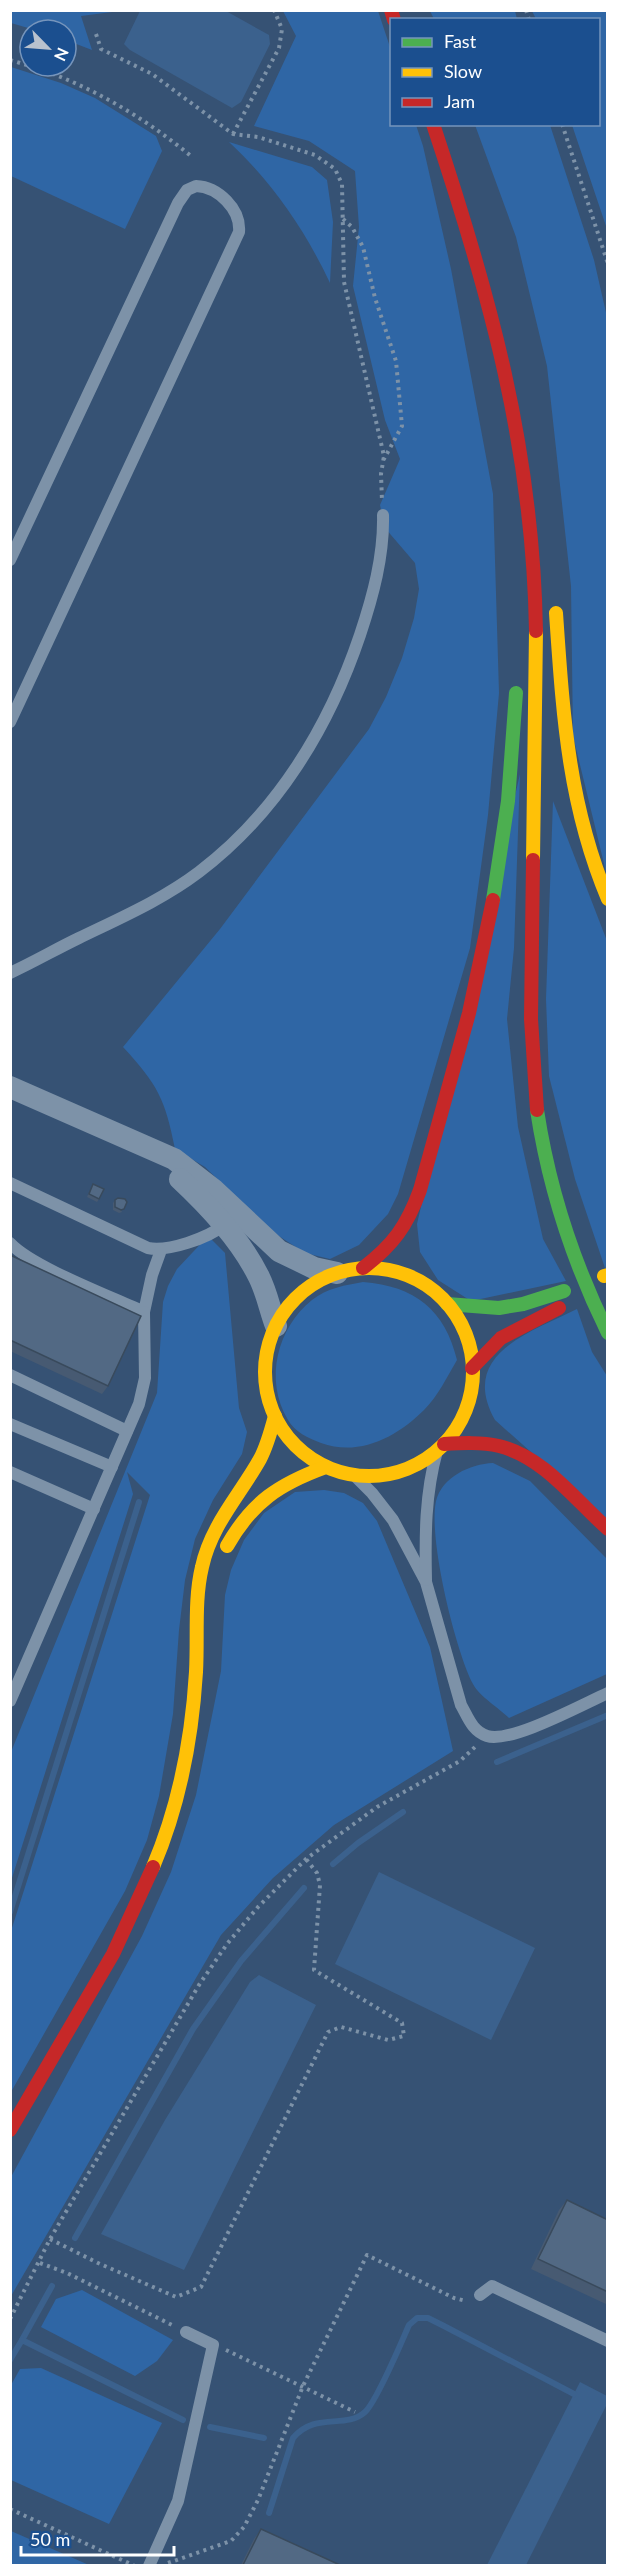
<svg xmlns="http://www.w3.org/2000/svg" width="618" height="2576" font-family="Lato,sans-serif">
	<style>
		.green { fill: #2f66a5 }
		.water { fill: #3b618d }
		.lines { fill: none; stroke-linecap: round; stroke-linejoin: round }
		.stream { stroke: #3b618d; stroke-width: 6 }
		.path { stroke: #7d92a8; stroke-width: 4; stroke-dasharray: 3 4.5; stroke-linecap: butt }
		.lane { stroke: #7d92a8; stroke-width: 12 }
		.street { stroke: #7d92a8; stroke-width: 22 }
		.fast { stroke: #4caf50; stroke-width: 14 }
		.slow { stroke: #ffc107; stroke-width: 14 }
		.jam { stroke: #c62828; stroke-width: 14 }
		.wall { fill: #475a72 }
		.building { fill: #526984; stroke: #394a5c; stroke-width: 1.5 }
	</style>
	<rect width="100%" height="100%" fill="#365274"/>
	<g class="green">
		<polygon points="10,11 11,10 120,11 81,16 92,50 66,40 66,30 35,30 11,23"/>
		<path d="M283 11H378L391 50 392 124 416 125 423 146 451 269 493 494 499 693 488 815 470 948 398 1194 388 1214 359 1245 330 1259 305 1253 268 1229 205 1167 175 1149C165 1099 158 1085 123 1047L220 929 369 729 386 697 402 658 414 618 419 589 415 563 385 528 380 505 400 459 385 420 353 286 359 227 355 171 309 141 254 126 296 36Z"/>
		<polygon points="430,11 515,11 517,19 434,19"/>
		<polygon points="532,11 607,11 607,229 572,125 598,124 598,20 536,19"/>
		<polygon points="11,67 61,83 95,98 156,136 162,151 125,229 11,176"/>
		<polygon points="475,125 550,125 594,260 607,317 607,876 573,736 571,586 547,366 516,237"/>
		<path d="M229 142 312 167 327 180 333 222 330 283C305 230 272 182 229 142Z"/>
		<polygon points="520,774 514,948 507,1019 518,1127 543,1239 566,1281 471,1301 438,1280 420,1252 417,1224"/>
		<polygon points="553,801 607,941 608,1267 605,1268 575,1179 549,1076 546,999"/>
		<polygon points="208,1236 225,1253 239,1408 247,1432 242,1454 213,1500 195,1539 185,1580 179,1630 173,1714 159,1796 147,1840 125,1891 11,2092 11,1931 150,1495 127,1472 133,1494 11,1881 11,1752 157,1393 163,1302 168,1286 177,1269"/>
		<path d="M363 1282C415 1286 445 1310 457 1360 447 1377 438 1396 424 1410 397 1437 359 1457 321 1443 308 1438 295 1432 288 1420 264 1380 277 1328 312 1300 327 1288 346 1285 363 1282Z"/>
		<path d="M577 1309 592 1352 607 1376V1520L495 1420C458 1354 531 1332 577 1309Z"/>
		<path d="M493 1463 530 1481 607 1559V1674L509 1718C499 1708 479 1696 473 1684 455 1649 428 1538 436 1501 442 1477 470 1464 493 1463Z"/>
		<polygon points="324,1490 344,1493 363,1503 377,1521 430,1647 453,1751 334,1825 273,1878 221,1935 11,2296 11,2177 142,1936 171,1872 196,1795 221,1671 225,1595 231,1570 244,1540 264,1513 295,1492"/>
		<polygon points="82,2290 173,2340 157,2361 135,2376 41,2327 56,2299"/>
		<polygon points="41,2368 162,2423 109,2524 11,2480 11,2385 20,2369"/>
		<polygon points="10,2531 11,2531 89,2565 11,2565"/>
	</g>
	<g class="water">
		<polygon points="226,11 269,35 270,44 241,102 232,108 130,50 124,44 140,11"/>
		<polygon points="379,1872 535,1948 491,2040 335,1964"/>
		<polygon points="259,1975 316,2005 184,2270 101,2234 165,2120 250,1982"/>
		<polygon points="580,2382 607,2396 607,2404 526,2565 487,2565"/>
	</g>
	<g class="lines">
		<g class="stream">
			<polyline points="497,1762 608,1715"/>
			<polyline points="333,1864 358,1843 403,1812"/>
			<polyline points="10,1912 139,1502"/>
			<polyline points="75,2238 193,2029 241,1961 304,1888"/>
			<polyline points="22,2340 52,2286"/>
			<polyline points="10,2360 22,2340 183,2420"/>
			<polyline points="210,2427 264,2438"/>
			<path d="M269 2513 293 2438C316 2411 345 2430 365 2412 377 2401 401 2343 409 2325L417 2318H428L444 2326 574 2394"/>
		</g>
		<g class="path">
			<polyline points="526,10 529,20"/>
			<polyline points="96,34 101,49 152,74 233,134 258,137 315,155 335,169 342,184 344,282 384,456 381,474 382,501"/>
			<polyline points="10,60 30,66"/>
			<path d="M31 66C91 86 142 116 191 156"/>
			<polyline points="562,124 608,264"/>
			<polyline points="233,134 279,48 282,29 274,10"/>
			<polyline points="343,219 352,227 363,247 375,298 396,361 402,426 384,459"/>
			<polyline points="50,2239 98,2263 176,2297 201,2287 328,2032 341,2027 388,2040 404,2036 402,2023 314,1970 320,1885 317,1873 306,1859"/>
			<polyline points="40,2263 67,2273 172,2325"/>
			<polyline points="10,2319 50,2239 199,1985 227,1944 258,1907 306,1859 377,1807 460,1761 475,1747"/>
			<polyline points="226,2350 355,2412"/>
			<polyline points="10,2509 135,2566"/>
			<polyline points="168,2563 231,2541 244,2527 258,2500 303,2386 367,2255 454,2298 466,2301"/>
		</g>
		<g class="lane">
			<path d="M10 560 178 203 187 190 196 186C218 187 241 209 239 232L10 722"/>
			<path d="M10 973C34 962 56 949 79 938 120 918 162 900 199 872 277 813 329 727 360 635 373 596 384 556 383 515"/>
			<path d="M10 1183 148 1248C168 1252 208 1238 224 1225"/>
			<path d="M10 1243C32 1267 112 1297 144 1312L152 1275 161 1250"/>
			<polyline points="10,1375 127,1431"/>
			<polyline points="10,1424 112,1467"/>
			<polyline points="10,1472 94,1509"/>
			<path d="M354 1475 372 1493 393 1520 426 1582 461 1705C468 1717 472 1731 487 1736 510 1744 583 1704 608 1693"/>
			<path d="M426 1580C425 1536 425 1494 437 1451"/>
			<polyline points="10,1701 139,1404 145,1378 144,1312"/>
			<polyline points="480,2295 492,2286 608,2341"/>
			<polyline points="149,2566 178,2501 213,2345 186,2332"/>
		</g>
		<g class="street">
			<polyline points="10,1087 174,1159 214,1190 279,1251 314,1268 337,1273"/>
			<path d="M180 1179C210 1207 241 1240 259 1277 267 1293 270 1310 276 1326"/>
		</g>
		<g class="fast">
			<polyline points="493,900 508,801 516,693"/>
			<path d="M537 1110C549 1189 573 1262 608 1333"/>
			<polyline points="447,1304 499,1308 523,1304 564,1291"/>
		</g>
		<g class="slow">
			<path d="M556 613C563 714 568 804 608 899"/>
			<polyline points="533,860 536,631"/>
			<circle cx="369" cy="1372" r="104"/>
			<polyline points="604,1276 608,1275"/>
			<path d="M227 1546C252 1502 279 1484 326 1467"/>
			<path d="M153 1867C179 1806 192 1738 196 1672 198 1637 194 1600 202 1567 211 1525 240 1495 260 1459 267 1446 271 1431 275 1416"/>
		</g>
		<g class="jam">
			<polyline points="391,10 394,20"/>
			<path d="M433 124C490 295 533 449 536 631"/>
			<polyline points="533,860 531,1019 537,1110"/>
			<path d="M363 1268C393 1245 407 1226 420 1190L469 1013 493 900"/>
			<polyline points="472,1368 501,1338 559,1308"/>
			<path d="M444 1444C462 1443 481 1442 499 1446 544 1457 575 1500 608 1529"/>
			<polyline points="10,2130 113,1954 153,1867"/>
		</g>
	</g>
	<g class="wall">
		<polygon points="93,1184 99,1199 97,1202 87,1197"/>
		<polygon points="115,1200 122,1212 119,1213 113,1210 113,1203"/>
		<polygon points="10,1255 108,1386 102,1394 10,1351"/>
		<polygon points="567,2200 608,2220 608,2305 531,2269 559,2210"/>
		<polygon points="261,2529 340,2565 241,2565 254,2539"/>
	</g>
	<g class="building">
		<polygon points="93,1184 104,1189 99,1199 89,1194"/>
		<polygon points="118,1198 125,1199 127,1202 124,1209 121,1210 115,1207 115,1200"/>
		<polygon points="10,1255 141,1316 108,1386 10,1340"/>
		<polygon points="567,2200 608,2220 608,2292 538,2259"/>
		<polygon points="261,2529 340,2565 243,2565"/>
	</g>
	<rect width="618" height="2576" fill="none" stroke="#ffffff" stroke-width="24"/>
	<rect x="390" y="18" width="210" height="108" fill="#1b4f8f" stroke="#7695bc" stroke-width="1.5"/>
	<rect x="402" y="38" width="30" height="9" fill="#4caf50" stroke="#7695bc" stroke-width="1.5"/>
	<text x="444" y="48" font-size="18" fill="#ffffff">Fast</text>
	<rect x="402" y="68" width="30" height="9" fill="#ffc107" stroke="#7695bc" stroke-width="1.5"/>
	<text x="444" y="78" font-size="18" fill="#ffffff">Slow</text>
	<rect x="402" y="98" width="30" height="9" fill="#c62828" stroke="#7695bc" stroke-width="1.5"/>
	<text x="444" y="108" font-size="18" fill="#ffffff">Jam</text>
	<g transform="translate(48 48) rotate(115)"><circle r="28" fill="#1b4f8f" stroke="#7695bc" stroke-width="1.5"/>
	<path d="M0-4.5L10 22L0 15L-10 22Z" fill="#b9c2ce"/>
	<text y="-9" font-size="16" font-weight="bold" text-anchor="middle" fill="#ffffff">N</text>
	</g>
	<path d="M21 2546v9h153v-9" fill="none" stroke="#ffffff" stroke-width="3"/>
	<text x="30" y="2546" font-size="18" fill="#ffffff" stroke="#1b4f8f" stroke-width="4.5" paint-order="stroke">50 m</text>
</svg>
